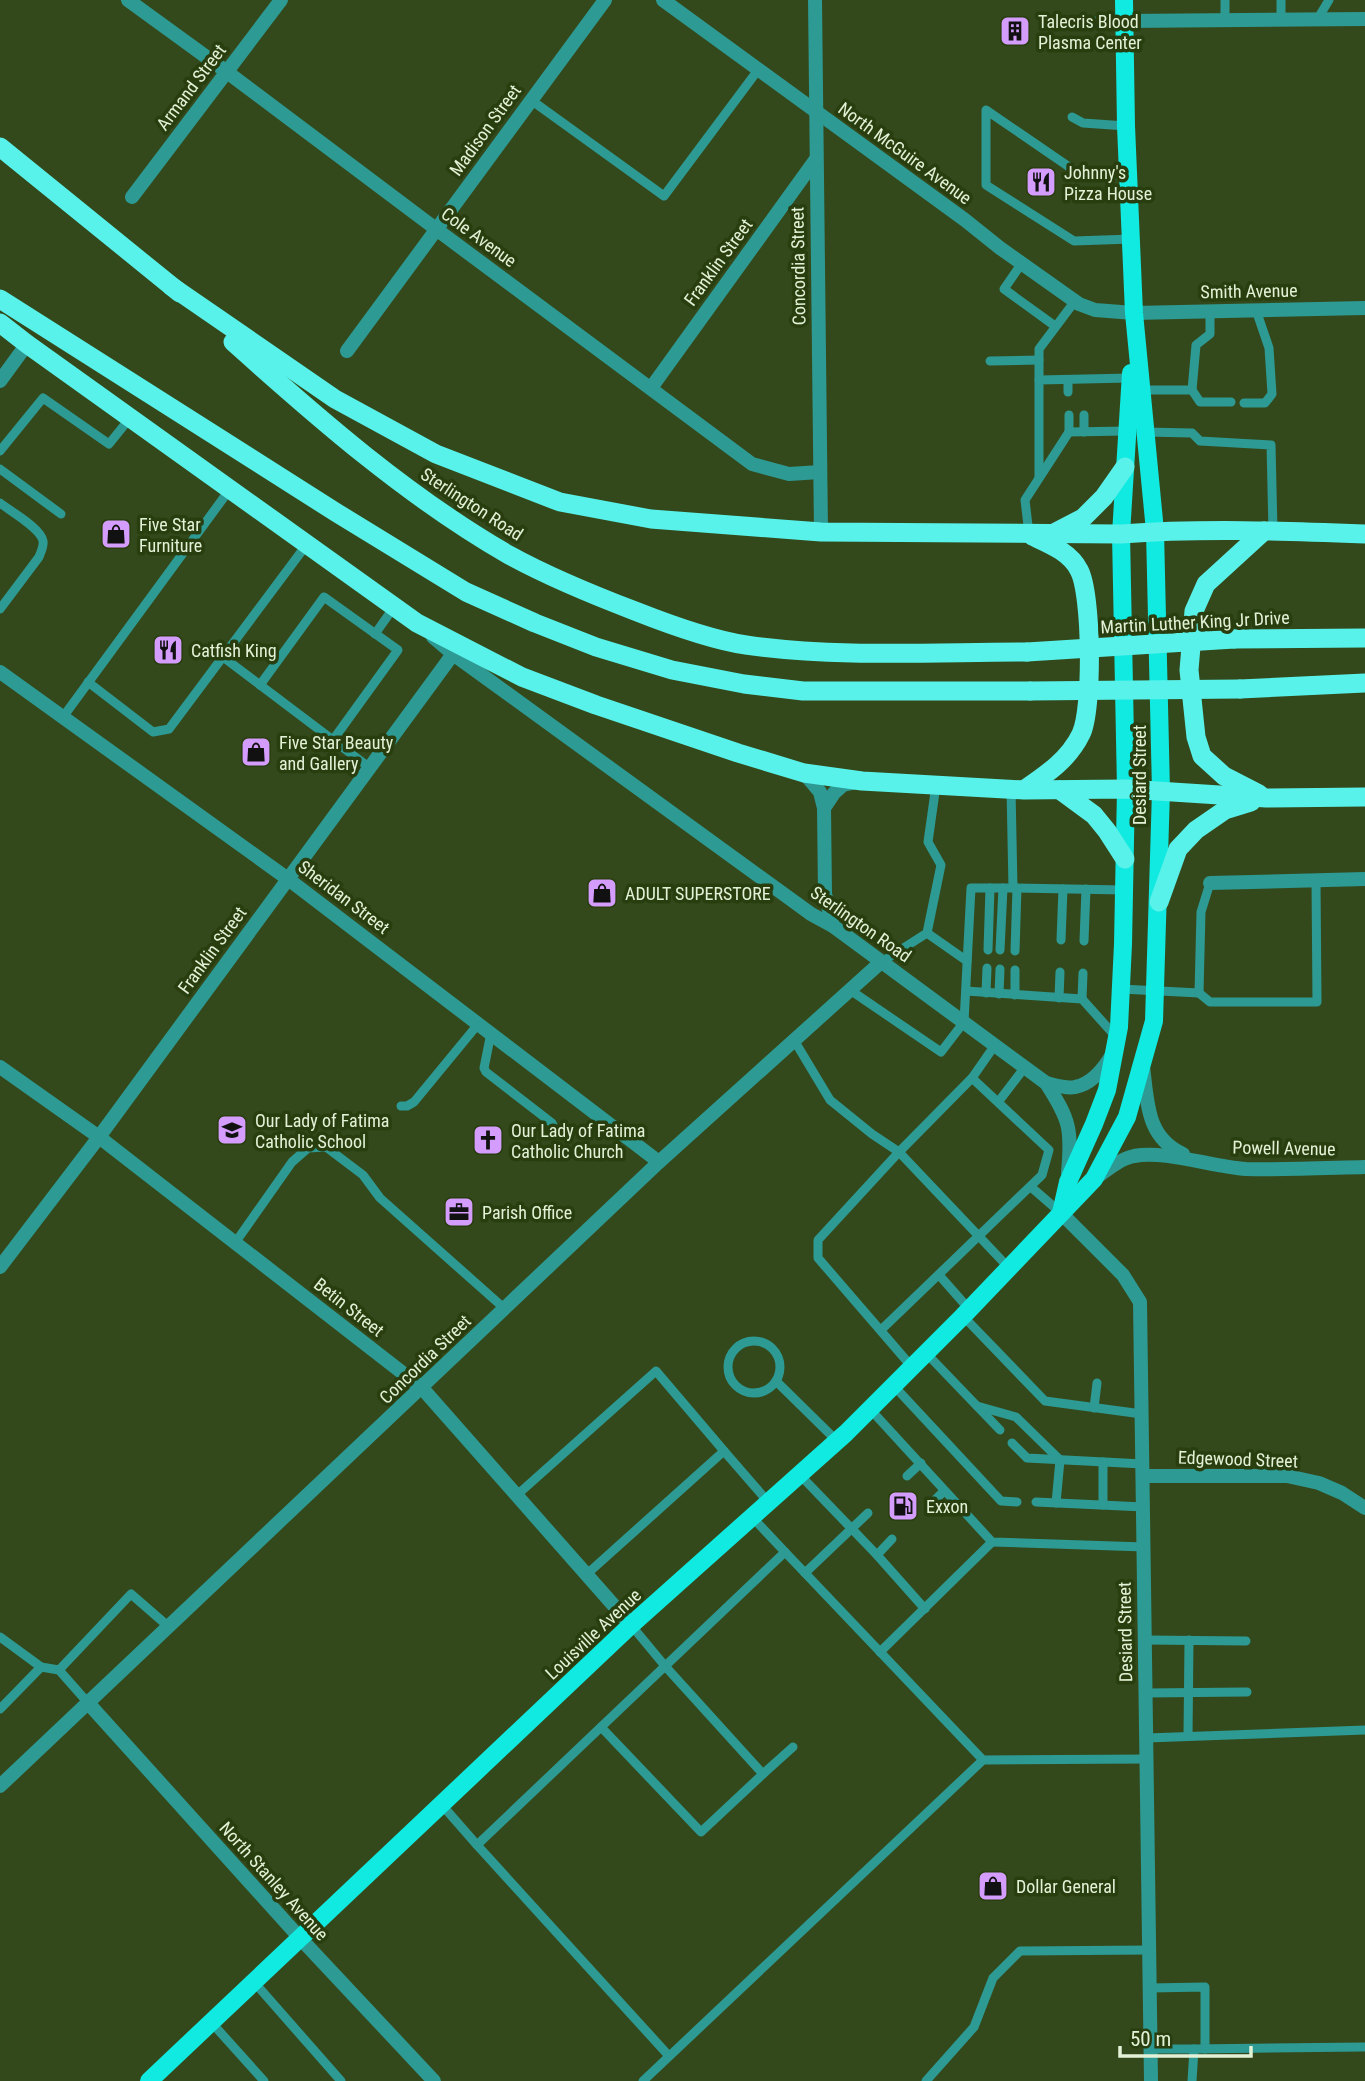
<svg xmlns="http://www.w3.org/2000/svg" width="1365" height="2081" font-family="'Roboto Condensed',sans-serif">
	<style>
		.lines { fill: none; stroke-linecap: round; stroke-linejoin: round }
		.service { stroke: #2d9a94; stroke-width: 9 }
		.minor { stroke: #2d9a94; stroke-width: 14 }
		.tertiary { stroke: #2d9a94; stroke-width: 14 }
		.primary { stroke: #10eae1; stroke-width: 18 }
		.trunk { stroke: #59f2ea; stroke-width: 19 }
		.trunk-bridge { stroke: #59f2ea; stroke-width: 19 }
		.labels { text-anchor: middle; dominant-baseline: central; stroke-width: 7; stroke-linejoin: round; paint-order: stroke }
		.poi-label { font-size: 18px; fill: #e3f2d7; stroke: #293e0f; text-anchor: start }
		.street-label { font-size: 18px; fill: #e3f2d7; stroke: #293e0f }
	</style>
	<rect width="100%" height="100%" fill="#34491b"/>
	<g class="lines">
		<g class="service">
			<polyline points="1225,0 1225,20"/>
			<polyline points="1281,0 1281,20"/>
			<polyline points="1317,20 1329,0"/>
			<polyline points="1073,21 1124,21"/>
			<polyline points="531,100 664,196 758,70"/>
			<polyline points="1072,117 1083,123 1126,126"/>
			<polyline points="1129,176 1078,173 986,110 986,185 1074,241 1132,239"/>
			<polyline points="1022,263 1004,289 1055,326"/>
			<polyline points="990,361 1039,360"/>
			<polyline points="1039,380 1039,349 1075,301"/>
			<polyline points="1068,380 1068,392"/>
			<polyline points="1141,390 1192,390 1196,345 1210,334 1210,311"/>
			<polyline points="1192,390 1200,402 1231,402"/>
			<polyline points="1244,403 1265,403 1272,394 1269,348 1256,310"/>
			<polyline points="1084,415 1084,432"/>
			<polyline points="1069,432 1069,415"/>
			<polyline points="1145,432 1192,433 1200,441 1271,445 1273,531"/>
			<polyline points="0,451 43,398 109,444 130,418"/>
			<polyline points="0,469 61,514"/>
			<polyline points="1039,478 1039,380 1130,378"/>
			<path d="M0 503C10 511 41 528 43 541 44 546 41 552 39 557L0 609"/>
			<polyline points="1029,534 1025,500 1069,432 1127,431"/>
			<polyline points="375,634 394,607"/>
			<polyline points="223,657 370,768"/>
			<polyline points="88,682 153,732 169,729 307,544"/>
			<polyline points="260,685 324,597 398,650 333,740"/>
			<polyline points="63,717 230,489"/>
			<polyline points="1013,888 1124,890"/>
			<polyline points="927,933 967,961"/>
			<polyline points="1061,940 1063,889"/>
			<polyline points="1084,941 1086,889"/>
			<polyline points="988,950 990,888"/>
			<polyline points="1000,950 1003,888"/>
			<polyline points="1015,951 1017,888"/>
			<polyline points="880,963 927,933 941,865 928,842 936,785"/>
			<polyline points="1121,989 1199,993 1201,912 1210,883"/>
			<polyline points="850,990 941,1052 964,1022 971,888 1013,888 1011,789"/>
			<polyline points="966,991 1082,999 1117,1038"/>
			<polyline points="986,993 987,968"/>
			<polyline points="1199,993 1210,1002 1317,1002 1316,881"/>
			<polyline points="999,994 1000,969"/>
			<polyline points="1015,995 1015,970"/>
			<polyline points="1059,998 1060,972"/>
			<polyline points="1082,999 1083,973"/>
			<polyline points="491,1033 484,1068 486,1072 552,1123 556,1132"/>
			<polyline points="794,1040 830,1100 872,1134 899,1152 1009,1268"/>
			<polyline points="999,1101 1025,1067"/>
			<polyline points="401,1106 407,1106 414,1102 479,1023"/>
			<polyline points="1031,1187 1061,1213"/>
			<polyline points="235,1243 292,1162 308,1148 326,1147 363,1175 380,1198 505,1309"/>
			<polyline points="939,1275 969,1309"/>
			<polyline points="963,1316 1045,1401 1142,1414"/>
			<polyline points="881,1330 1042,1175 1049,1150 972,1078"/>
			<circle cx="754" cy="1367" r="26"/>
			<polyline points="926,1353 1000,1430"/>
			<polyline points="912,1367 818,1258 818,1240 899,1152 972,1078 995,1045"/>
			<polyline points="776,1381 837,1441"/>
			<polyline points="894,1386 1001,1501 1017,1502"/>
			<polyline points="977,1406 1016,1417 1060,1460 1056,1503"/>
			<polyline points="1094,1408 1097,1383"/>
			<polyline points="870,1409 992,1542 1145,1547"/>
			<polyline points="1012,1443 1027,1458 1143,1464"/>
			<polyline points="800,1475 877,1555 925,1609"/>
			<polyline points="907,1476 921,1463"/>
			<polyline points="517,1495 656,1371 724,1451"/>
			<polyline points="1036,1502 1144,1507"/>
			<polyline points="932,1503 944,1491"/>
			<polyline points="1103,1505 1103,1462"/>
			<polyline points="785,1552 983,1760"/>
			<polyline points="877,1555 892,1539"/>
			<polyline points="805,1573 868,1513"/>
			<polyline points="587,1574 724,1451 769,1503"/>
			<polyline points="0,1637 41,1667 0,1709"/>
			<polyline points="1146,1640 1246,1641"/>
			<polyline points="880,1652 992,1542"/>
			<polyline points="41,1667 59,1670 89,1704"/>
			<polyline points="59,1670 131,1594 169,1627"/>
			<polyline points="1146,1693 1247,1692"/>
			<polyline points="601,1727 701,1832 763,1774 665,1666 631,1625"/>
			<polyline points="1188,1736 1189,1640"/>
			<polyline points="1147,1738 1365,1730"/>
			<polyline points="763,1774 793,1747"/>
			<polyline points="442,1805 477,1845 785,1552 752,1517"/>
			<polyline points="477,1845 669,2056"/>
			<polyline points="254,1982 341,2081"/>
			<polyline points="1150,1988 1205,1987 1205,2049"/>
			<polyline points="211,2022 264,2081"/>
			<polyline points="1151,2049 1194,2049"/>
			<polyline points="643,2081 983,1760 1147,1759"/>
			<polyline points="926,2081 974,2027 993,1978 1020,1951 1150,1950"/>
			<polyline points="1192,2081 1194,2049 1365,2047"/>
		</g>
		<g class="minor">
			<polyline points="128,0 227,72 436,229 752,464 789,474 820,472"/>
			<polyline points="663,0 965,220 1000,248 1079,304 1095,310 1134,313 1365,308"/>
			<polyline points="815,0 821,532"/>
			<polyline points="1124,21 1365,19"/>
			<polyline points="132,197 281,0"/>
			<polyline points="347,351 605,0"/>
			<polyline points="0,381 27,344"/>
			<polyline points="651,388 816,159"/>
			<path d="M433 637 453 654 811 914 833 926 1046 1083C1070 1120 1072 1129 1068 1173"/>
			<polyline points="0,672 288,879 659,1162"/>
			<polyline points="804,773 820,792 824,808"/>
			<polyline points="1210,883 1365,879"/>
			<polyline points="833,926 825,894 824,808 834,793 843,785 857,782"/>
			<polyline points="0,1067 99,1137 422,1388 631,1625"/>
			<path d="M1143 1067C1148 1103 1146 1137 1183 1154"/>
			<path d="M1046 1083C1055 1085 1066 1089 1075 1087 1092 1084 1105 1067 1113 1053"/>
			<path d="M1097 1177C1108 1169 1120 1159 1134 1156 1166 1150 1212 1167 1246 1169 1286 1170 1326 1168 1365 1167"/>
			<polyline points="0,1267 99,1137 453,654"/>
			<polyline points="1144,1476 1287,1476 1319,1483 1342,1493 1365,1508"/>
			<polyline points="89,1704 300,1938 434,2081"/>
			<polyline points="0,1786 659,1162 880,963"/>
		</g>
		<polyline class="tertiary" points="1061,1213 1123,1275 1140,1302 1151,2081"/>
		<g class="primary">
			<polyline points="1061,1213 1068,1182 1094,1124 1107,1090 1119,1027 1123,944 1126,789 1121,534 1131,373"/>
			<polyline points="149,2081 631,1625 846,1433 963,1316 1094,1179 1127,1117 1154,1021 1161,791 1155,531 1134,313 1126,126 1124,0"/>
		</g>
		<g class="trunk">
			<polyline points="0,147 180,293"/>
			<path d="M171 286 335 399 436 454 560 502 651 519 821 532 1121 534C1202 528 1284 531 1365 534"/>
			<polyline points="0,299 337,513 466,592 535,623 596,647 672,670 744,684 803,691 1030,691"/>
			<polyline points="0,323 27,344 417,623 522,677 596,705 738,753 804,773 862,781 1024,790 1126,789 1266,798 1365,797"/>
			<path d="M233 342C319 419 408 497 509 555 549 577 593 595 635 611 668 624 711 640 746 645 836 658 935 652 1027 652"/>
			<polyline points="1056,532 1083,518 1104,497 1125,467"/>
			<polyline points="1234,639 1365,638"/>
			<polyline points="1240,689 1365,683"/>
			<path d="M1025 789C1047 774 1069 759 1081 734 1093 710 1092 593 1079 570 1070 552 1049 544 1032 536"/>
			<polyline points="1060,790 1094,815 1107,831 1125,859"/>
			<polyline points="1259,794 1224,776 1202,756 1196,737 1189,670 1194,611 1206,584 1264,531"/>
			<polyline points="1159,902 1178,849 1196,830 1225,810 1251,802"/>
		</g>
		<g class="trunk-bridge">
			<polyline points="1027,652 1234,639"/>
			<polyline points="1030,691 1240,689"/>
		</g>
	</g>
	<defs>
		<g id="building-square" transform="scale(1.575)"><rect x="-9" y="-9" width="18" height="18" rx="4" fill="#d49cfc" stroke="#293e0f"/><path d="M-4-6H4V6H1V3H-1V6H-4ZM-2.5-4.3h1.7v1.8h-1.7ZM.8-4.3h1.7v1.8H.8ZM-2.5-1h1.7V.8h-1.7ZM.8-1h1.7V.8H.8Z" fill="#111"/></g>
		<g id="restaurant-square" transform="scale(1.575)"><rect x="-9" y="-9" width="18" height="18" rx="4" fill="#d49cfc" stroke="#293e0f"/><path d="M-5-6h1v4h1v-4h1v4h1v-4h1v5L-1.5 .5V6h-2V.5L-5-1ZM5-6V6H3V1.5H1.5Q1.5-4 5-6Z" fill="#111"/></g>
		<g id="shop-square" transform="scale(1.575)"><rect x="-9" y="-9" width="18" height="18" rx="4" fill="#d49cfc" stroke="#293e0f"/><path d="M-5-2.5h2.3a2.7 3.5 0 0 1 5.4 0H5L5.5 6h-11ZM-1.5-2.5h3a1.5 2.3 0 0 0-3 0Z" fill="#111"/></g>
		<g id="school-square" transform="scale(1.575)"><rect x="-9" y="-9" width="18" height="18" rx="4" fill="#d49cfc" stroke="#293e0f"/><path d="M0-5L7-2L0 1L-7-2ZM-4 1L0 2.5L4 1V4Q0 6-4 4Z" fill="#111"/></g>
		<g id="church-square" transform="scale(1.575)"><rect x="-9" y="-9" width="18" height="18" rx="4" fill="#d49cfc" stroke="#293e0f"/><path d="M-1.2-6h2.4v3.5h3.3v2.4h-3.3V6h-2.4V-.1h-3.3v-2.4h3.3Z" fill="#111"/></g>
		<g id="office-square" transform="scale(1.575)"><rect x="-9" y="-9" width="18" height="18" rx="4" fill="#d49cfc" stroke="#293e0f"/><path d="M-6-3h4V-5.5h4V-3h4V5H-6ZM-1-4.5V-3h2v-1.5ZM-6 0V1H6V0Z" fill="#111"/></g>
		<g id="fuel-square" transform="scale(1.575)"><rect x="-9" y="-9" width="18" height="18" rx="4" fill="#d49cfc" stroke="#293e0f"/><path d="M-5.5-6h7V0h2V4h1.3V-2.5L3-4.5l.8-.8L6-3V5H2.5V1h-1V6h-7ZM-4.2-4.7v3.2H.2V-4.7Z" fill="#111"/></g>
	</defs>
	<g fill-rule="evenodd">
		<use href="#building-square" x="1015" y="31"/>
		<use href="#restaurant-square" x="1041" y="182"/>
		<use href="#shop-square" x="116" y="534"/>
		<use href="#restaurant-square" x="168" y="650"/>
		<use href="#shop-square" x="256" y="752"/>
		<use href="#shop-square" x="602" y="893"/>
		<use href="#school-square" x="232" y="1130"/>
		<use href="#church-square" x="488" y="1140"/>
		<use href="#office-square" x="459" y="1212"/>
		<use href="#fuel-square" x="903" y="1506"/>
		<use href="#shop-square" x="993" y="1886"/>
	</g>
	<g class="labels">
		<g class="poi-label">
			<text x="1038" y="21">Talecris Blood<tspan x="1038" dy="21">Plasma Center</tspan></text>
			<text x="1064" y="172">Johnny's<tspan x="1064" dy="21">Pizza House</tspan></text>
			<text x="139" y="524">Five Star<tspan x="139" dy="21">Furniture</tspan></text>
			<text x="191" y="650">Catfish King</text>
			<text x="279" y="742">Five Star Beauty<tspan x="279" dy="21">and Gallery</tspan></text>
			<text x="625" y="893">ADULT SUPERSTORE</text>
			<text x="255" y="1120">Our Lady of Fatima<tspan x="255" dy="21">Catholic School</tspan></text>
			<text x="511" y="1130">Our Lady of Fatima<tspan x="511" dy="21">Catholic Church</tspan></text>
			<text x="482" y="1212">Parish Office</text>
			<text x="926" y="1506">Exxon</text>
			<text x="1016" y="1886">Dollar General</text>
		</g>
		<g class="street-label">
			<text transform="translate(191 87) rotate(-53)">Armand Street</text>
			<text transform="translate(485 130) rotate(-54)">Madison Street</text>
			<text transform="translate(905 153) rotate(36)">North McGuire Avenue</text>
			<text transform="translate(479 237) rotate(36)">Cole Avenue</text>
			<text transform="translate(718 262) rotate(-54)">Franklin Street</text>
			<text transform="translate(798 266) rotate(-91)">Concordia Street</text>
			<text transform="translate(1249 291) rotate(-1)">Smith Avenue</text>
			<text transform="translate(472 504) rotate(33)">Sterlington Road</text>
			<text transform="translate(1195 622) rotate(-3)">Martin Luther King Jr Drive</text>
			<text transform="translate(1139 775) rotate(-90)">Desiard Street</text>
			<text transform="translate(344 897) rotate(37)">Sheridan Street</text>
			<text transform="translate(861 924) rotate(35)">Sterlington Road</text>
			<text transform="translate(212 950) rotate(-54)">Franklin Street</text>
			<text transform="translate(1284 1148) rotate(1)">Powell Avenue</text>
			<text transform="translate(349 1307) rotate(38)">Betin Street</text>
			<text transform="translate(425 1359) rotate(-44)">Concordia Street</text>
			<text transform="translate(1238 1459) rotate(2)">Edgewood Street</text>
			<text transform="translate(1125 1632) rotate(-91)">Desiard Street</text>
			<text transform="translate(593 1634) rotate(-43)">Louisville Avenue</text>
			<text transform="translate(274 1881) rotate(48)">North Stanley Avenue</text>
		</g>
	</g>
	<path d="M1120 2046v10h131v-10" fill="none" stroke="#e3f2d7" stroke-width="3.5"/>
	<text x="1130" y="2046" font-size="21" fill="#e3f2d7" stroke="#293e0f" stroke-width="5" paint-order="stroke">50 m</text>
</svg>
